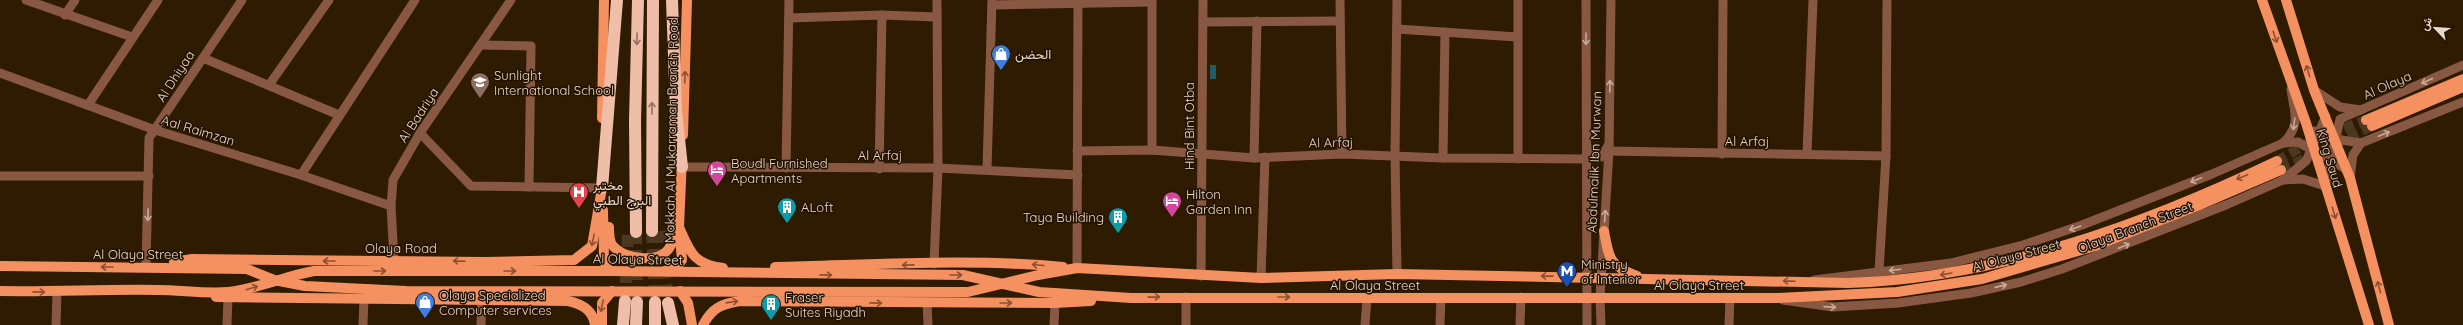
<svg xmlns="http://www.w3.org/2000/svg" width="2463" height="325" font-family="Quicksand,Vazirmatn,sans-serif">
	<style>
		.water { fill: #235b69 }
		.lines { fill: none; stroke-linecap: round; stroke-linejoin: round }
		.major-tunnel { stroke: #4a3820; stroke-width: 10; stroke-dasharray: 10 5; stroke-linecap: butt }
		.highway-tunnel { stroke: #4a3820; stroke-width: 12; stroke-dasharray: 12 6; stroke-linecap: butt }
		.minor { stroke: #895842; stroke-width: 9 }
		.major { stroke: #f59060; stroke-width: 10 }
		.highway { stroke: #f0bea8; stroke-width: 12 }
		.oneway { stroke: #8c5030 }
		.oneway2 { stroke: #94705c }
		.oneway3 { stroke: #c5ac9a }
		.labels { text-anchor: middle; dominant-baseline: central; stroke-width: 3; stroke-linejoin: round; paint-order: stroke }
		.poi-label { font-size: 13px; fill: #e6d9ca; stroke: #241100; text-anchor: start }
		.street-label { font-size: 13px; fill: #e6d9ca; stroke: #241100 }
	</style>
	<rect width="100%" height="100%" fill="#2e1b02"/>
	<rect class="water" x="1210" y="65" width="6" height="14"/>
	<g class="lines">
		<g class="major-tunnel">
			<polyline points="2330,133 2366,120"/>
			<polyline points="2277,161 2310,142"/>
			<polyline points="2281,170 2372,126"/>
		</g>
		<g class="highway-tunnel">
			<polyline points="652,231 655,302"/>
			<polyline points="660,231 668,302"/>
			<polyline points="636,232 637,302"/>
			<polyline points="625,301 628,232"/>
		</g>
		<g class="minor">
			<polyline points="26,0 132,37"/>
			<polyline points="1152,0 1152,150"/>
			<polyline points="1340,0 1342,154"/>
			<polyline points="1518,0 1518,159"/>
			<polyline points="1586,0 1587,325"/>
			<polyline points="992,5 1152,2"/>
			<polyline points="65,15 75,0"/>
			<polyline points="789,18 882,15 936,17"/>
			<polyline points="1203,22 1340,21"/>
			<polyline points="1397,29 1517,37"/>
			<polyline points="481,45 531,46 529,187"/>
			<polyline points="203,58 339,115"/>
			<polyline points="0,73 155,130 301,175 391,206"/>
			<polyline points="269,85 329,0"/>
			<polyline points="2314,90 2340,107 2361,110"/>
			<polyline points="88,105 158,0"/>
			<polyline points="2314,131 2335,139 2361,143 2463,102"/>
			<polyline points="420,133 471,186 602,188"/>
			<path d="M2283 143C2302 125 2294 112 2291 89"/>
			<polyline points="1587,146 1593,156 1602,157 1609,144"/>
			<polyline points="1077,151 1152,150 1254,158 1342,154 1443,158 1586,159"/>
			<polyline points="1609,151 1886,156"/>
			<polyline points="1722,154 1723,0"/>
			<polyline points="1807,154 1813,0"/>
			<polyline points="1254,158 1257,21"/>
			<polyline points="1443,158 1445,32"/>
			<polyline points="682,167 938,168 1078,175"/>
			<polyline points="786,168 789,0"/>
			<polyline points="879,169 882,15"/>
			<polyline points="987,169 992,0"/>
			<polyline points="301,175 415,0"/>
			<polyline points="0,176 149,176"/>
			<polyline points="2350,178 2353,155 2361,143"/>
			<polyline points="2283,180 2303,179 2325,186 2340,119 2463,65"/>
			<polyline points="394,260 391,206 393,180 420,133 511,0"/>
			<polyline points="934,264 938,168 937,0"/>
			<polyline points="146,267 149,138 242,0"/>
			<polyline points="1077,268 1078,0"/>
			<polyline points="1879,271 1886,156 1887,0"/>
			<polyline points="1397,274 1395,155 1397,0"/>
			<polyline points="1201,276 1203,0"/>
			<polyline points="1261,278 1265,157"/>
			<polyline points="1814,280 1951,263 2023,245 2082,225 2212,174 2283,143 2298,142 2346,169"/>
			<polyline points="1186,297 1186,325"/>
			<polyline points="1783,300 1833,307 1898,303 1971,293 2021,282 2062,269 2226,205 2283,180 2306,161 2326,116"/>
			<polyline points="927,303 928,325"/>
			<polyline points="56,325 57,292"/>
			<polyline points="227,325 228,299"/>
			<polyline points="363,325 364,299"/>
			<polyline points="481,325 482,300"/>
			<polyline points="1054,325 1055,303"/>
			<polyline points="1365,325 1367,298"/>
			<polyline points="1440,325 1441,298"/>
			<polyline points="1520,325 1521,297"/>
			<polyline points="1601,325 1600,297 1609,151 1611,0"/>
			<polyline points="1729,325 1730,298"/>
		</g>
		<g class="major">
			<polyline points="2262,0 2306,123 2369,325"/>
			<polyline points="2286,0 2314,90 2350,178 2389,325"/>
			<polyline points="602,118 604,0"/>
			<polyline points="2366,120 2463,79"/>
			<polyline points="2372,126 2463,87"/>
			<polyline points="683,135 687,0"/>
			<polyline points="603,210 604,261 609,271"/>
			<path d="M609 227C609 233 609 242 613 246 625 260 662 265 671 245 674 239 675 230 676 223"/>
			<path d="M679 227C690 252 694 265 723 268"/>
			<path d="M1604 231C1609 258 1609 266 1637 276"/>
			<polyline points="174,262 192,259 485,262 574,260 592,246 602,188"/>
			<path d="M0 266 247 269 274 280 305 286 406 291 968 292 1038 275 1077 268 1261 278 1397 274 1848 283C1998 278 2143 225 2277 161"/>
			<path d="M775 267C870 265 968 258 1063 267"/>
			<polyline points="665,271 676,267 682,260 679,227 682,159"/>
			<path d="M0 291C53 292 106 289 158 290 181 290 205 294 228 292 258 289 285 276 314 271H609L963 275 1039 292 1131 298H1778L1897 292 1982 279 2095 246 2202 204 2281 170"/>
			<polyline points="680,291 688,303 692,325"/>
			<path d="M216 297 568 301C582 304 593 310 595 325"/>
			<polyline points="602,325 602,303 612,291"/>
			<path d="M703 325C712 308 721 304 740 301L1055 303 1091 301"/>
		</g>
		<g class="highway">
			<polyline points="672,0 676,111 682,167"/>
			<polyline points="602,188 617,0"/>
			<polyline points="652,231 653,0"/>
			<polyline points="636,232 635,121 638,0"/>
			<polyline points="668,303 673,325"/>
			<polyline points="623,325 625,301"/>
			<polyline points="636,325 637,302"/>
			<polyline points="655,325 655,302"/>
		</g>
	</g>
	<defs><path id="oneway-shaft" d="M-6 0H5M1.5-3L5.5 0L1.5 3" fill="none" stroke-width="1.6" stroke-linecap="round" stroke-linejoin="round"/></defs>
	<g class="oneway">
		<use href="#oneway-shaft" transform="translate(2275 37) rotate(71)"/>
		<use href="#oneway-shaft" transform="translate(2308 71) rotate(-107)"/>
		<use href="#oneway-shaft" transform="translate(685 77) rotate(-88)"/>
		<use href="#oneway-shaft" transform="translate(2242 177) rotate(157)"/>
		<use href="#oneway-shaft" transform="translate(2334 213) rotate(73)"/>
		<use href="#oneway-shaft" transform="translate(593 240) rotate(102)"/>
		<use href="#oneway-shaft" transform="translate(329 261) rotate(180)"/>
		<use href="#oneway-shaft" transform="translate(459 261) rotate(-178)"/>
		<use href="#oneway-shaft" transform="translate(908 265) rotate(179)"/>
		<use href="#oneway-shaft" transform="translate(1038 265) rotate(-175)"/>
		<use href="#oneway-shaft" transform="translate(107 267) rotate(-180)"/>
		<use href="#oneway-shaft" transform="translate(380 271)"/>
		<use href="#oneway-shaft" transform="translate(510 271)"/>
		<use href="#oneway-shaft" transform="translate(1946 274) rotate(170)"/>
		<use href="#oneway-shaft" transform="translate(826 275) rotate(1)"/>
		<use href="#oneway-shaft" transform="translate(956 275)"/>
		<use href="#oneway-shaft" transform="translate(1547 276) rotate(-179)"/>
		<use href="#oneway-shaft" transform="translate(1789 281) rotate(-178)"/>
		<use href="#oneway-shaft" transform="translate(2379 287) rotate(-105)"/>
		<use href="#oneway-shaft" transform="translate(252 288) rotate(-17)"/>
		<use href="#oneway-shaft" transform="translate(39 292) rotate(1)"/>
		<use href="#oneway-shaft" transform="translate(1154 297) rotate(-1)"/>
		<use href="#oneway-shaft" transform="translate(1284 297)"/>
		<use href="#oneway-shaft" transform="translate(732 302) rotate(-8)"/>
		<use href="#oneway-shaft" transform="translate(876 303) rotate(1)"/>
		<use href="#oneway-shaft" transform="translate(1006 303)"/>
		<use href="#oneway-shaft" transform="translate(602 306) rotate(103)"/>
	</g>
	<g class="oneway2">
		<use href="#oneway-shaft" transform="translate(637 39) rotate(91)"/>
		<use href="#oneway-shaft" transform="translate(652 108) rotate(-90)"/>
	</g>
	<g class="oneway3">
		<use href="#oneway-shaft" transform="translate(1586 39) rotate(90)"/>
		<use href="#oneway-shaft" transform="translate(2427 81) rotate(156)"/>
		<use href="#oneway-shaft" transform="translate(1610 86) rotate(-89)"/>
		<use href="#oneway-shaft" transform="translate(2294 124) rotate(98)"/>
		<use href="#oneway-shaft" transform="translate(2384 134) rotate(-22)"/>
		<use href="#oneway-shaft" transform="translate(2196 180) rotate(158)"/>
		<use href="#oneway-shaft" transform="translate(148 215) rotate(92)"/>
		<use href="#oneway-shaft" transform="translate(1605 216) rotate(-86)"/>
		<use href="#oneway-shaft" transform="translate(2075 228) rotate(160)"/>
		<use href="#oneway-shaft" transform="translate(2124 246) rotate(-22)"/>
		<use href="#oneway-shaft" transform="translate(1895 270) rotate(173)"/>
		<use href="#oneway-shaft" transform="translate(2001 286) rotate(-13)"/>
		<use href="#oneway-shaft" transform="translate(1830 307) rotate(4)"/>
	</g>
	<defs>
		<g id="shop-pin" transform="scale(1)"><path d="M0 17L-7.5 6A9.5 9.5 0 1 1 7.5 6Z" fill="#3f7fe0" stroke="#241100"/><path d="M-5-2.5h2.3a2.7 3.5 0 0 1 5.4 0H5L5.5 6h-11ZM-1.5-2.5h3a1.5 2.3 0 0 0-3 0Z" fill="#fff"/></g>
		<g id="school-pin" transform="scale(1)"><path d="M0 17L-7.5 6A9.5 9.5 0 1 1 7.5 6Z" fill="#8d6e63" stroke="#241100"/><path d="M0-5L7-2L0 1L-7-2ZM-4 1L0 2.5L4 1V4Q0 6-4 4Z" fill="#fff"/></g>
		<g id="hotel-pin" transform="scale(1)"><path d="M0 17L-7.5 6A9.5 9.5 0 1 1 7.5 6Z" fill="#d1479c" stroke="#241100"/><path d="M-6-4.5h1.5V1H6V5H4.5V3h-9V5H-6ZM-4 0a1.8 1.8 0 1 1 3.6 0ZM.5 0V-2.5h3Q6-2.5 6 0Z" fill="#fff"/></g>
		<g id="hospital-pin" transform="scale(1)"><path d="M0 17L-7.5 6A9.5 9.5 0 1 1 7.5 6Z" fill="#e0444e" stroke="#241100"/><path d="M-5-5h3v3.5h4V-5h3V5h-3V1.5h-4V5h-3Z" fill="#fff"/></g>
		<g id="building-pin" transform="scale(1)"><path d="M0 17L-7.5 6A9.5 9.5 0 1 1 7.5 6Z" fill="#0f9aa8" stroke="#241100"/><path d="M-4-6H4V6H1V3H-1V6H-4ZM-2.5-4.3h1.7v1.8h-1.7ZM.8-4.3h1.7v1.8H.8ZM-2.5-1h1.7V.8h-1.7ZM.8-1h1.7V.8H.8Z" fill="#fff"/></g>
		<g id="metro-pin" transform="scale(1)"><path d="M0 17L-7.5 6A9.5 9.5 0 1 1 7.5 6Z" fill="#1a4fb4" stroke="#241100"/><path d="M-5.5 5V-5H-3L0 0L3-5H5.5V5H3V-.5L0 4L-3-.5V5Z" fill="#fff"/></g>
	</defs>
	<g fill-rule="evenodd">
		<use href="#shop-pin" x="1001" y="54"/>
		<use href="#school-pin" x="480" y="82"/>
		<use href="#hotel-pin" x="717" y="170"/>
		<use href="#hospital-pin" x="579" y="192"/>
		<use href="#hotel-pin" x="1172" y="201"/>
		<use href="#building-pin" x="787" y="207"/>
		<use href="#building-pin" x="1118" y="217"/>
		<use href="#metro-pin" x="1567" y="271"/>
		<use href="#shop-pin" x="425" y="302"/>
		<use href="#building-pin" x="771" y="304"/>
	</g>
	<g class="labels">
		<g class="poi-label">
			<text x="1015" y="54">الحضن</text>
			<text x="494" y="75">Sunlight<tspan x="494" dy="15">International School</tspan></text>
			<text x="731" y="163">Boudl Furnished<tspan x="731" dy="15">Apartments</tspan></text>
			<text x="593" y="185">مختبر<tspan x="593" dy="15">البرج الطبي</tspan></text>
			<text x="1186" y="194">Hilton<tspan x="1186" dy="15">Garden Inn</tspan></text>
			<text x="801" y="207">ALoft</text>
			<text x="1104" y="217" text-anchor="end">Taya Building</text>
			<text x="1581" y="264">Ministry<tspan x="1581" dy="15">of Interior</tspan></text>
			<text x="439" y="295">Olaya Specialized<tspan x="439" dy="15">Computer services</tspan></text>
			<text x="785" y="297">Fraser<tspan x="785" dy="15">Suites Riyadh</tspan></text>
		</g>
		<g class="street-label">
			<text transform="translate(175 76) rotate(-57)">Al Dhiyaa</text>
			<text transform="translate(2387 85) rotate(-24)">Al Olaya</text>
			<text transform="translate(418 115) rotate(-57)">Al Badriya</text>
			<text transform="translate(1189 126) rotate(-90)">Hind Bint Otba</text>
			<text transform="translate(198 130) rotate(17)">Aal Raimzan</text>
			<text transform="translate(671 130) rotate(-89)">Makkah Al Mukarramah Branch Road</text>
			<text x="1747" y="141">Al Arfaj</text>
			<text transform="translate(1331 142) rotate(-1)">Al Arfaj</text>
			<text x="880" y="155">Al Arfaj</text>
			<text transform="translate(2330 158) rotate(73)">King Saud</text>
			<text transform="translate(1594 162) rotate(-88)">Abdulmalik Ibn Murwan</text>
			<text transform="translate(2135 227) rotate(-21)">Olaya Branch Street</text>
			<text x="401" y="248">Olaya Road</text>
			<text x="138" y="254">Al Olaya Street</text>
			<text transform="translate(2016 255) rotate(-15)">Al Olaya Street</text>
			<text transform="translate(638 259) rotate(1)">Al Olaya Street</text>
			<text x="1375" y="285">Al Olaya Street</text>
			<text x="1699" y="285">Al Olaya Street</text>
		</g>
	</g>
	<g transform="translate(2435 28) rotate(295)" stroke="#241100" stroke-width="3" paint-order="stroke">
	<path d="M0-3L7 15L0 10L-7 15Z" fill="#e6d9ca"/>
	<text y="-6" font-size="11" font-weight="bold" text-anchor="middle" fill="#e6d9ca">ش</text>
	</g>
</svg>
